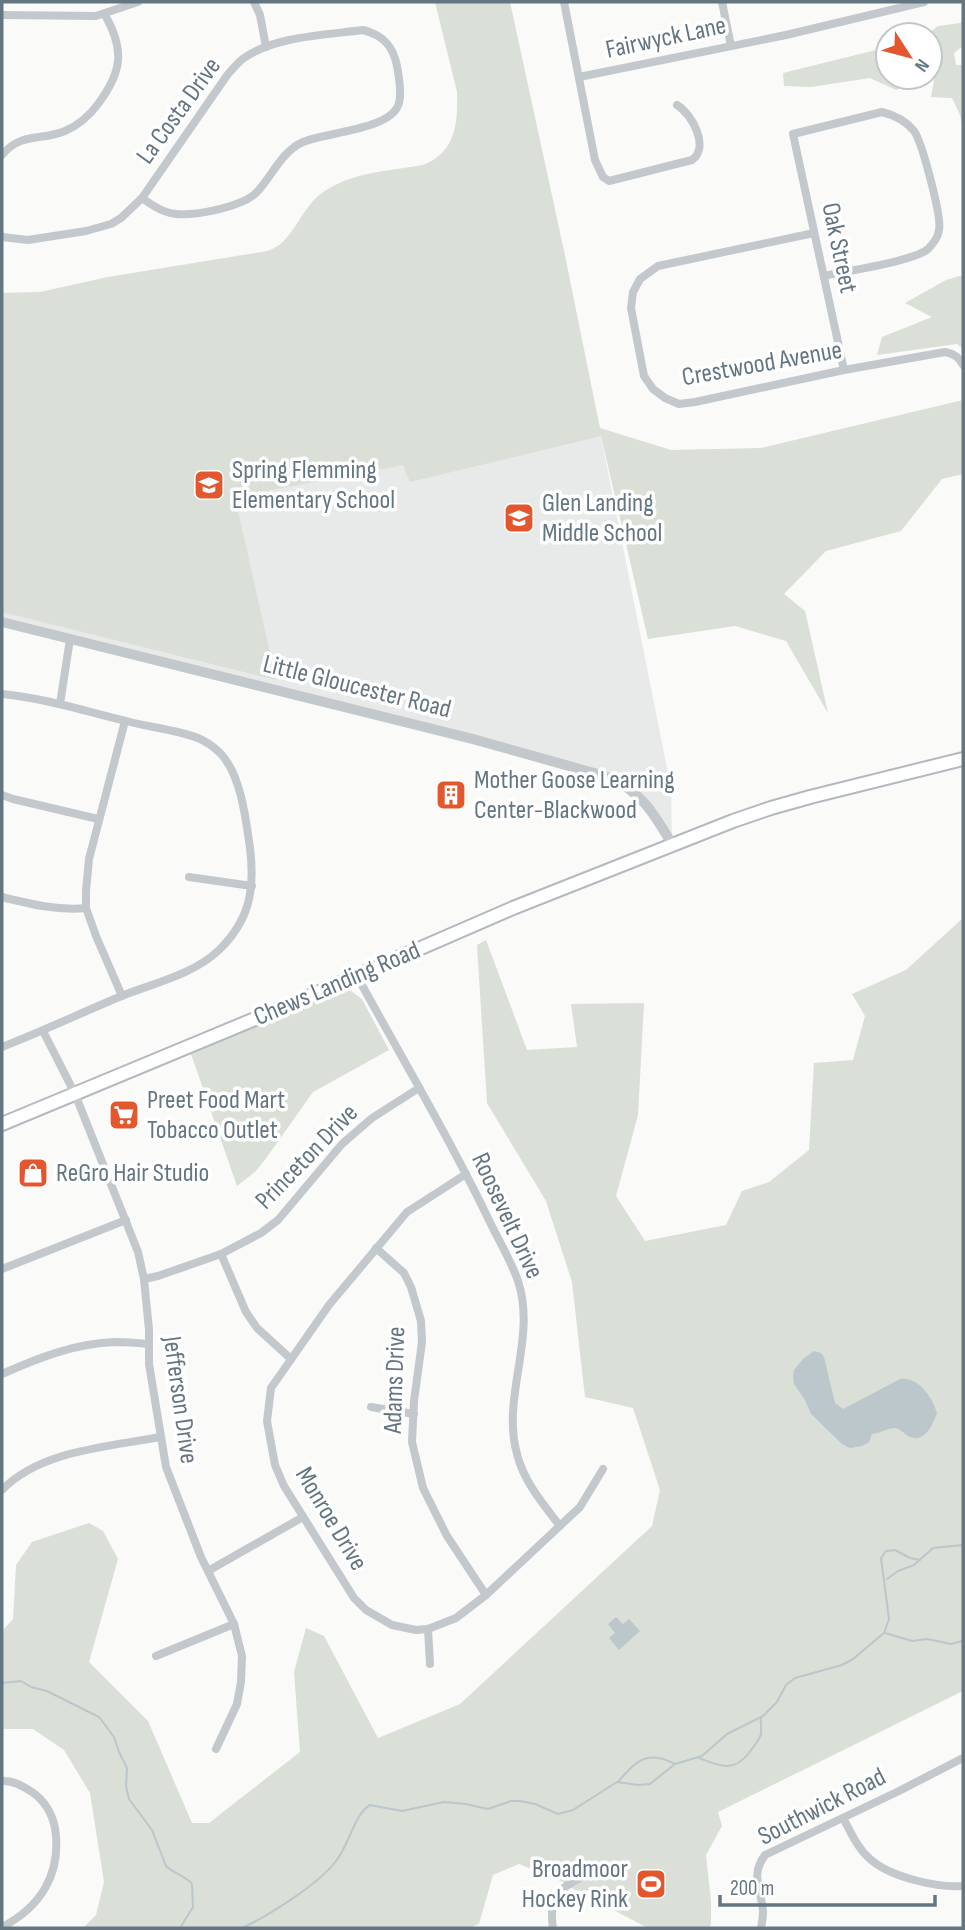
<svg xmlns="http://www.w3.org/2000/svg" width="965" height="1930" font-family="'Sofia Sans Condensed',sans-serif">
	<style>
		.built { fill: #e8e9e9 }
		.green { fill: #dadfd7 }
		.water { fill: #bbc7cb }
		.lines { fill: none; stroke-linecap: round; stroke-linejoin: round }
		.stream { stroke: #bbc7cb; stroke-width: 2 }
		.secondary-casing { stroke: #b3babf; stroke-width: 16 }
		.minor { stroke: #c3c8cc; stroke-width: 8 }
		.tertiary { stroke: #c3c8cc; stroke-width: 10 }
		.secondary { stroke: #fff; stroke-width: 12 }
		.labels { text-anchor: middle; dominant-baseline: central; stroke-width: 7; stroke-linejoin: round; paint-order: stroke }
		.street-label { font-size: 26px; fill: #657683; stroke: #fff }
		.poi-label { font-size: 26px; fill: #657683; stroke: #fff; text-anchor: start }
	</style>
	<rect width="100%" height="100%" fill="#fafaf8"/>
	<polygon class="built" points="564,251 671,788 672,844 650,808 620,783 2,622 2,370"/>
	<g class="green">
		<path d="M435 2H510L564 251 600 428 671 450 761 448 963 400V474L942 479 901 531 826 551 784 594 805 611 828 713 786 641 735 626 648 639 601 436 410 482 403 465 235 497 276 680 2 612V293L40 292 108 277 255 253C262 252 270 251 276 247 294 237 302 207 322 193 351 172 389 171 423 165 456 152 458 123 457 92Z"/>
		<polygon points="963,21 963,46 954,53 956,65 963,65 963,129 960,115 952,98 931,97 935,75 930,76 930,35 926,35 938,26 960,23"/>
		<polygon points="888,47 888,77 928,77 896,90 870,78 811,87 784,86 783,73"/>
		<polygon points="963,275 963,349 957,344 877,355 882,337 932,317 905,303 946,280"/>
		<polygon points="963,918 963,1691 718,1812 722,1826 706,1855 711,1901 711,1924 709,1928 648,1928 575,1890 563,1882 519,1864 493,1875 479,1924 469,1928 83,1928 96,1915 104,1882 90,1793 64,1750 33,1729 2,1729 2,1631 13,1619 16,1565 32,1542 89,1523 103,1531 118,1559 89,1662 148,1721 192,1823 209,1823 300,1752 294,1672 306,1628 324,1636 378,1738 460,1704 652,1526 660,1490 633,1408 585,1397 572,1282 546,1201 487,1103 477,945 486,940 527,1050 577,1047 571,1004 644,1003 638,1115 616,1196 645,1241 726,1225 742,1191 769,1182 809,1150 814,1063 853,1060 865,1016 852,994 906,970"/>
		<polygon points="342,990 351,991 362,999 389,1050 313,1092 267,1157 256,1171 237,1186 191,1054"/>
	</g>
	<g class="water">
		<path d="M814 1351 821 1353 824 1357 835 1403 843 1409 900 1379C919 1377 932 1397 937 1413 933 1424 925 1443 910 1437 904 1434 901 1429 895 1428 888 1428 880 1433 872 1434L869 1442 862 1446 850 1448 842 1444 811 1414 805 1400 794 1384 793 1376 794 1370 803 1359Z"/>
		<polygon points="616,1617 623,1624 629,1619 640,1631 619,1650 609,1638 615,1633 608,1624"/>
	</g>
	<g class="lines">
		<g class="stream">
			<polyline points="887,1579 898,1571 914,1565 933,1548 963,1545"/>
			<polyline points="885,1633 912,1641 927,1639 951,1644 963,1641"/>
			<path d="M2 1683 21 1681 31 1687 47 1691 99 1717 114 1737 119 1752 127 1768 126 1786 129 1799 152 1830 166 1866C174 1874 185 1875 192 1884L193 1907 180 1928"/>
			<path d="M699 1758C720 1766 733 1773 749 1753 753 1747 759 1741 761 1734 762 1728 760 1723 761 1717"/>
			<path d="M618 1782C635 1761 648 1749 675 1764"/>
			<path d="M242 1928C268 1916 319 1884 336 1861 348 1847 355 1813 370 1805L402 1811 444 1802 466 1804 488 1809 511 1801H520L535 1804 558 1814 573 1810 617 1782 638 1785 650 1784 675 1764 702 1756 727 1734 763 1716 777 1702 786 1685 795 1678 842 1665 853 1659 884 1633 889 1619 881 1558 886 1551 895 1550 910 1558 920 1560"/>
		</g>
		<g class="secondary-casing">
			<polyline id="secondary" points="2,1124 315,994 513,908 733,821 771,808 810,797 963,759"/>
		</g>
		<g class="minor">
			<polyline points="254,2 260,15 266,47"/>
			<path d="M564 2 595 160 603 177 609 181 692 160C710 147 692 114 677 105"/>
			<polyline points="722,2 731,46"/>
			<polyline points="2,15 96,16 138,2"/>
			<polyline points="579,77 786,35 924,2"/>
			<path d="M2 155C21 132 41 141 65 131 79 125 90 115 98 104 122 72 125 50 105 15"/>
			<path d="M814 233 658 266 640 279 633 292 631 308 644 376 653 389 665 398 679 404 695 402 844 370 945 352C954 354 959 357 963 365"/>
			<path d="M2 237 28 240 86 231 111 224 121 218 142 198 228 74C233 69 238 62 244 58 275 36 326 35 363 30 383 35 393 46 397 66 399 77 402 92 399 103 392 130 326 132 303 142 282 151 272 176 257 192 243 207 195 216 176 214 163 213 152 205 142 198"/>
			<path d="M824 276C845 271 915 261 928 249 933 244 938 237 939 230 942 217 922 142 914 131 906 121 894 115 882 112L793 134 844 370"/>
			<path d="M2 694C44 698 85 711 126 721 148 727 178 730 198 738 205 741 215 748 220 753 241 774 246 820 250 848 255 889 250 920 219 950 194 974 155 983 124 995 83 1012 43 1031 2 1047"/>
			<polyline points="60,704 70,639"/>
			<polyline points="2,795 13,799 98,819"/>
			<polyline points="189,877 252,886"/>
			<path d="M2 897C30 904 58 911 86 908"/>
			<path d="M357 976C400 1055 447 1133 486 1214 496 1236 510 1258 518 1281 537 1338 501 1397 517 1454 524 1482 543 1504 560 1526"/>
			<polyline points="122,996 96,936 86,908 86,891 89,859 125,721"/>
			<polyline points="43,1031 75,1094 138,1252 144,1279 149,1330 149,1364 166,1467 201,1557 234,1624 242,1656 241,1682 237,1704 216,1749"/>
			<polyline points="466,1174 407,1212 329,1305 271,1388 267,1421 275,1465 284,1486 354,1598 366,1610 392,1625 416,1630 428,1629 456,1618 486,1595 580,1507 603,1469"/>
			<polyline points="376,1248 404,1273 411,1287 421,1321 422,1342 414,1401 412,1442 423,1488 447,1536 486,1595"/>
			<polyline points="221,1254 246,1312 257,1328 291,1359"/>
			<polyline points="2,1269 126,1220"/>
			<polyline points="144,1279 158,1276 221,1254 261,1233 278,1220 342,1144 372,1118 419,1088"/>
			<path d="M2 1374C38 1358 76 1343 115 1342 126 1342 138 1343 149 1344"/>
			<polyline points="371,1407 414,1414"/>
			<path d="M2 1490C41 1450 108 1447 160 1437"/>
			<polyline points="208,1571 303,1517"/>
			<polyline points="428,1629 430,1664"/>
			<polyline points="156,1656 234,1624"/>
			<path d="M2 1781C13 1780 23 1786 32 1792 45 1801 52 1813 55 1828 62 1873 41 1907 2 1927"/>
			<path d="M843 1818C851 1832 857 1848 870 1859 890 1877 937 1888 963 1886"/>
			<path d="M553 1928C548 1893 559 1890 587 1874"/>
			<path d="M761 1928C762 1923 763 1917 763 1911 761 1889 750 1875 765 1855L899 1791 963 1758"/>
		</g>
		<path class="tertiary" d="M2 622 473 739 608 777C642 792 654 814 672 844"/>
		<use href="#secondary" class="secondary"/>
	</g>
	<defs>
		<g id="school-square" transform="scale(1.575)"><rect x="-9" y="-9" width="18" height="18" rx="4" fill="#e4572e" stroke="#fff"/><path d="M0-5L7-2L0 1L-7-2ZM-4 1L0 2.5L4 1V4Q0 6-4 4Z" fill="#fff"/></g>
		<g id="building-square" transform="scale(1.575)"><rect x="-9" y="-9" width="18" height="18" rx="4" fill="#e4572e" stroke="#fff"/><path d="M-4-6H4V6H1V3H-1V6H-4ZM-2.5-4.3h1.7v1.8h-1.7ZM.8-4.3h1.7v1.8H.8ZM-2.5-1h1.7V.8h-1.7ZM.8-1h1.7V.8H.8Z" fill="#fff"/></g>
		<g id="supermarket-square" transform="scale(1.575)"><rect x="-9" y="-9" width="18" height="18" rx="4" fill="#e4572e" stroke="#fff"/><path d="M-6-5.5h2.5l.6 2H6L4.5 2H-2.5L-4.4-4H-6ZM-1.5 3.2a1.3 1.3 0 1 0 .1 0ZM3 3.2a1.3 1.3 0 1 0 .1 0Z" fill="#fff"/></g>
		<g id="shop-square" transform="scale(1.575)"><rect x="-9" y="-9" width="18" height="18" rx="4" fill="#e4572e" stroke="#fff"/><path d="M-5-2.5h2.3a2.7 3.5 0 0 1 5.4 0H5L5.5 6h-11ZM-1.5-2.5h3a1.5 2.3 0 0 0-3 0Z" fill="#fff"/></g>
		<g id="stadium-square" transform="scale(1.575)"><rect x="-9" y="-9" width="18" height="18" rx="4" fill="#e4572e" stroke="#fff"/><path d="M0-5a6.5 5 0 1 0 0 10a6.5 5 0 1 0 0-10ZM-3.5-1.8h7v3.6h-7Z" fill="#fff"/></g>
	</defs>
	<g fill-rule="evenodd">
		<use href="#school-square" x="209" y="485"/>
		<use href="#school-square" x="519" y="518"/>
		<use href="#building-square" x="451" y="795"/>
		<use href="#supermarket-square" x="124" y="1115"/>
		<use href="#shop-square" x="33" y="1173"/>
		<use href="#stadium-square" x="651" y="1884"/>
	</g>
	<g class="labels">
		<g class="street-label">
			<text transform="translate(666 38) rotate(-12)">Fairwyck Lane</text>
			<text transform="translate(179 111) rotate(-54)">La Costa Drive</text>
			<text transform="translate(839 248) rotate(78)">Oak Street</text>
			<text transform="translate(762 364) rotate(-10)">Crestwood Avenue</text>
			<text transform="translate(357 687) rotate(14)">Little Gloucester Road</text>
			<text transform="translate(337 984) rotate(-23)">Chews Landing Road</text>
			<text transform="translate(307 1157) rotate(-46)">Princeton Drive</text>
			<text transform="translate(507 1216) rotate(65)">Roosevelt Drive</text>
			<text transform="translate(395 1380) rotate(-88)">Adams Drive</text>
			<text transform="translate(180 1400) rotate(82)">Jefferson Drive</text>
			<text transform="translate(331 1519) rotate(59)">Monroe Drive</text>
			<text transform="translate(822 1807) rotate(-27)">Southwick Road</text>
		</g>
		<g class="poi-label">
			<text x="232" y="470">Spring Flemming<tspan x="232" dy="30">Elementary School</tspan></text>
			<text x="542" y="503">Glen Landing<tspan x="542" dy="30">Middle School</tspan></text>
			<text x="474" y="780">Mother Goose Learning<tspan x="474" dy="30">Center-Blackwood</tspan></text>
			<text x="147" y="1100">Preet Food Mart<tspan x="147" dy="30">Tobacco Outlet</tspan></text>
			<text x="56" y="1173">ReGro Hair Studio</text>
			<text x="628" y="1869" text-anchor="end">Broadmoor<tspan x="628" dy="30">Hockey Rink</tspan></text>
		</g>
	</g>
	<rect width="965" height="1930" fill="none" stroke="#657683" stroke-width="7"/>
	<g transform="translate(909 56) rotate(126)"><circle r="33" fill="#ffffff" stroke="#c1c8cd" stroke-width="2"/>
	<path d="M0-5L12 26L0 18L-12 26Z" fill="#e4572e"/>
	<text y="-10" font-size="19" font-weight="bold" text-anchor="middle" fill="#657683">N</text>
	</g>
	<path d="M720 1895v10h215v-10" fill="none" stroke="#657683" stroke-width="3.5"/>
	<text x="730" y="1895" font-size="21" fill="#657683" stroke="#ffffff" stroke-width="5" paint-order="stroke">200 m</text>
</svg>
